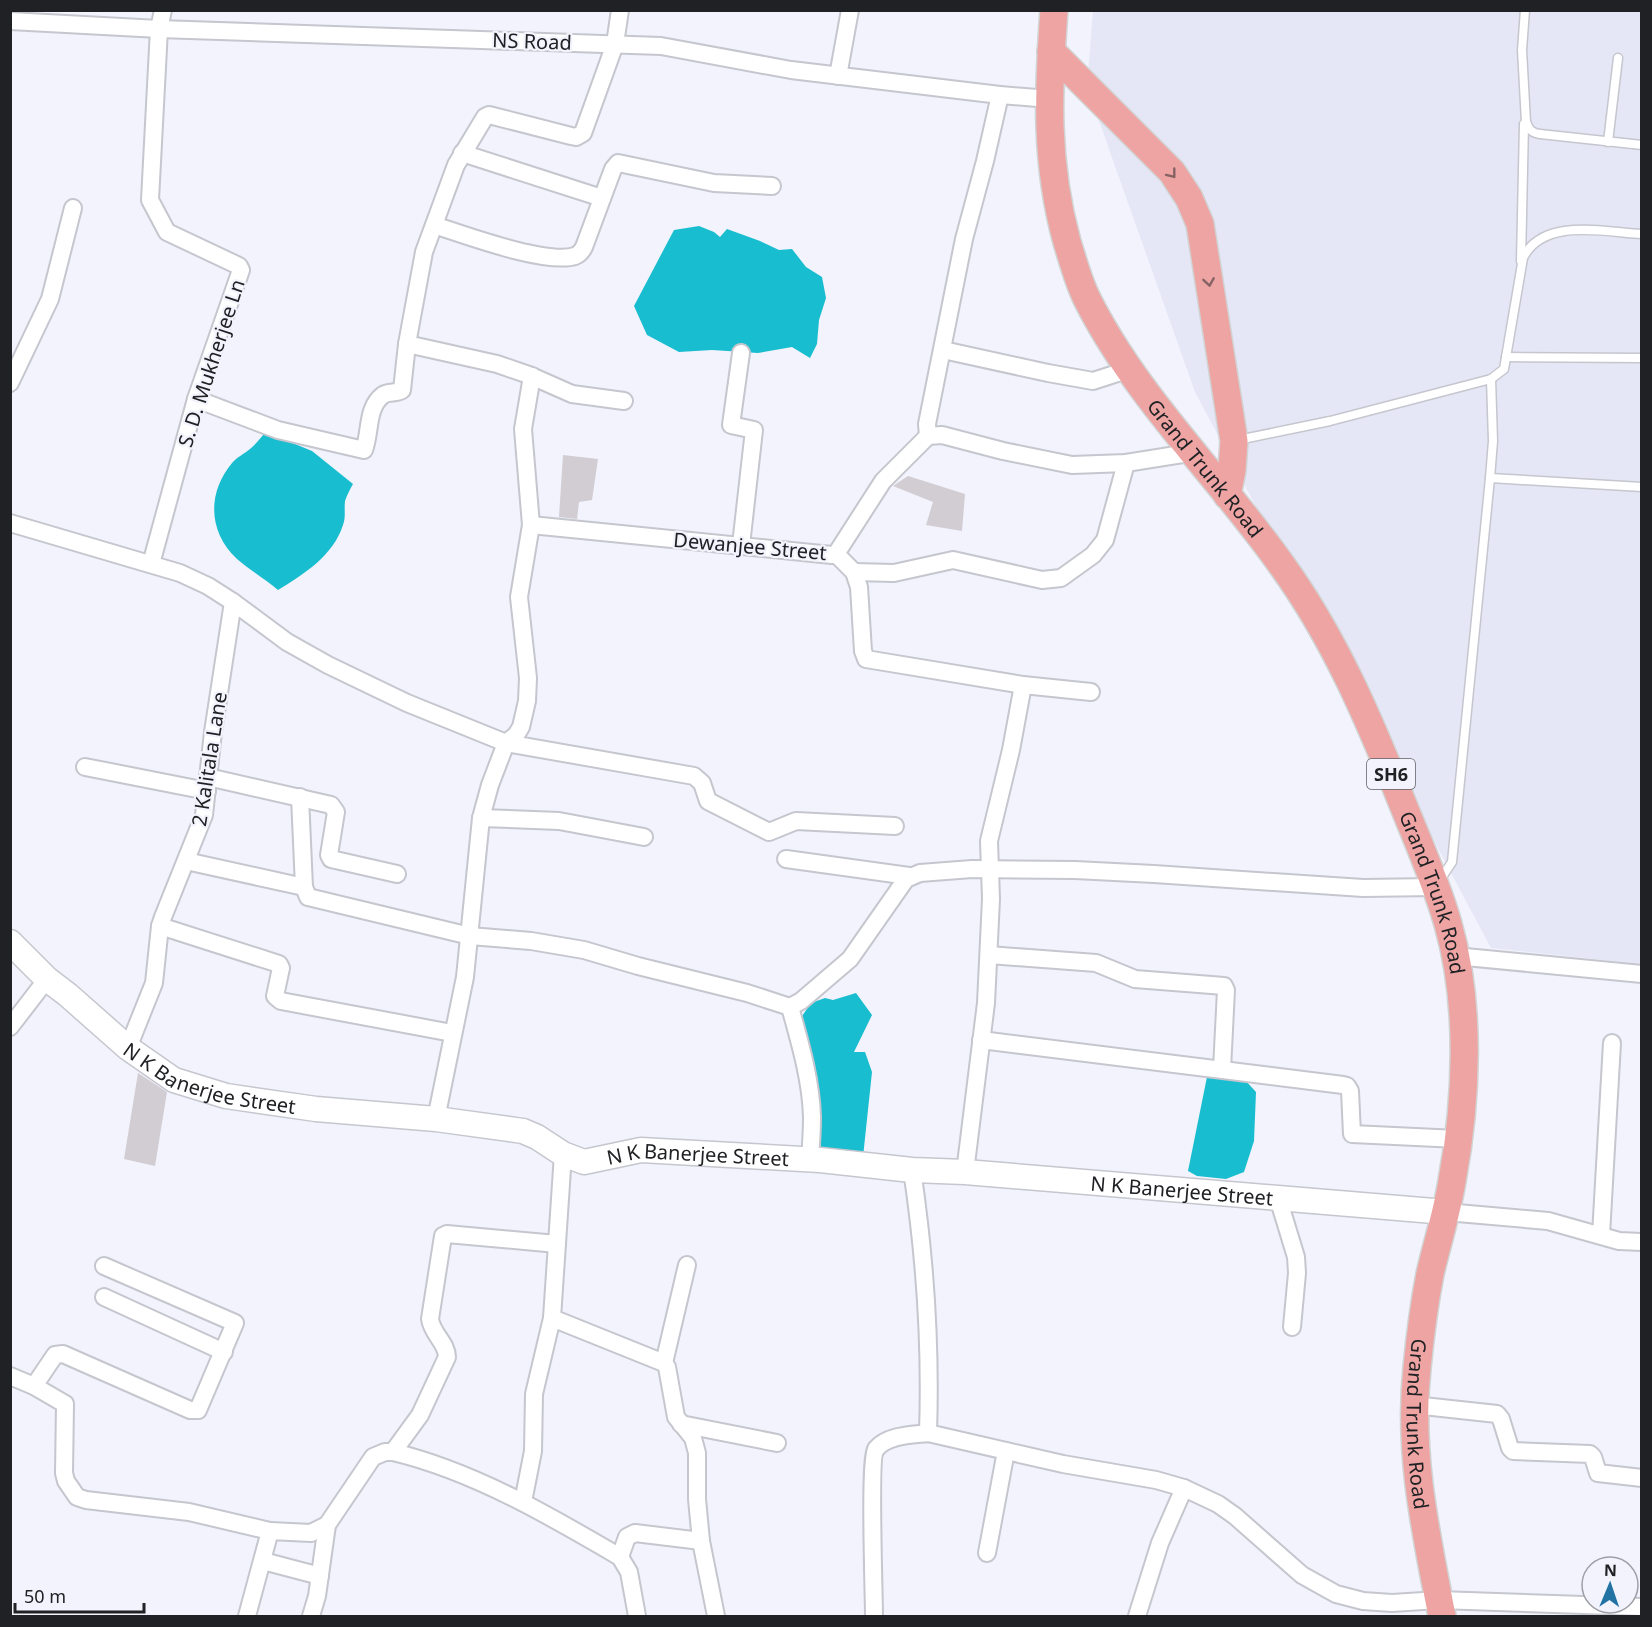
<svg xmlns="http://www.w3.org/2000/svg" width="1652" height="1627" font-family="'Noto Sans',sans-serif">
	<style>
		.built { fill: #e5e7f7 }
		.water { fill: #18bdcf }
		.building { fill: #d2ccd3 }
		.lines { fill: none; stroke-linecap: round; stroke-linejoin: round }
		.lane-casing { stroke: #c5c6ce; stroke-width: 11 }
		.street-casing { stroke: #c5c6ce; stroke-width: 20 }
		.secondary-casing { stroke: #c5c6ce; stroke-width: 27 }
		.primary-casing { stroke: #d2d3d3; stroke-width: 30 }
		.lane { stroke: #fff; stroke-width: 8 }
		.street { stroke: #fff; stroke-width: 16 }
		.secondary { stroke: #fff; stroke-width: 24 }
		.primary { stroke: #eda4a3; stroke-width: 27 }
		.oneway { stroke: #866264 }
		.labels { text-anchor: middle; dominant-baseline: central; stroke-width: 4.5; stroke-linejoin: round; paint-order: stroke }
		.shield { fill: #f2f3fc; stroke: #5f6065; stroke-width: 1.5 }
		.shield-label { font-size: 18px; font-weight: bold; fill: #202124 }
		.street-label { font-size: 20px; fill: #202124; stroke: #f2f3fc }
	</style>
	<rect width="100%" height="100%" fill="#f2f3fc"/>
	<polygon class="built" points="1093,11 1641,11 1641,964 1491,948 1195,392 1087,87"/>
	<g class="water">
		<polygon points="699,226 714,232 720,237 727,229 760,241 779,250 792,249 806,267 822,277 826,298 819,320 817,344 810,358 792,347 758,353 712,350 679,352 647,335 634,306 674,230"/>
		<path d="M266 432 312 451 353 484C350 489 347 495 345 501 344 509 346 517 343 525 333 556 304 574 278 590 265 579 250 570 237 559 208 532 207 493 232 463 237 457 244 454 250 449 256 444 261 437 266 432Z"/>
		<polygon points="856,993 872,1015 854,1052 865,1052 872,1072 863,1157 823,1157 798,1022 811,1003 825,998 833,1000"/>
		<polygon points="1208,1072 1244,1079 1256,1092 1254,1141 1244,1172 1226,1179 1197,1176 1188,1171"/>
	</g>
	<g class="building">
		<polygon points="563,455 598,459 592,500 579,502 577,519 559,517"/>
		<polygon points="908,476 965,494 962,531 926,525 933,502 893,486"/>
		<polygon points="138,1073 167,1092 155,1166 124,1159"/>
	</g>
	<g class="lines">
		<g class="lane-casing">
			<g id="lane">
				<path d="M1525 10 1522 50 1526 122C1529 130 1532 133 1540 134L1642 145"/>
				<polyline points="1608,142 1618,58"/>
				<polyline points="1521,261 1524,124"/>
				<polyline points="1506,357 1642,358"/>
				<path d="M1238 440 1330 421 1491 379 1504 369 1523 258C1543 217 1604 232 1642 234"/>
				<polyline points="1490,478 1642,487"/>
				<polyline points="1440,880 1452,862 1490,478 1493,441 1491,379"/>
			</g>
		</g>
		<g class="street-casing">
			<g id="street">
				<polyline points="10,21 159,29 661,46 791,70 1000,95 1049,99"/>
				<polyline points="838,76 850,10"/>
				<polyline points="462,153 602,198"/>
				<path d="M434 225C465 235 546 265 575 256 580 254 582 251 584 247L613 169 618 163 714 183 772 186"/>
				<polyline points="407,344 497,364 529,375 572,394 624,401"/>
				<polyline points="943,350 1048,373 1093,381 1130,369"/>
				<polyline points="10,383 50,299 73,208"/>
				<path d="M196 399 278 430 364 450C371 432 366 408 383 395 389 391 396 394 402 390L407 344 424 252 456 165 485 117 489 115 571 136 576 137 583 133 615 44 620 10"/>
				<polyline points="928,436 927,424 964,239 985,161 1000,95"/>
				<polyline points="10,523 180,573 208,586 233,602 287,642 328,665 407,703 506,743 694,776 702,783 708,801 769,832 796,821 895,826"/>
				<polyline points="531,525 832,555 836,554 883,481 928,436 942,435 1003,451 1072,465 1126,463 1195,452"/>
				<polyline points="741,545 754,430 731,425 741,353"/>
				<polyline points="836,554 854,572 859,587 863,651 866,659 1023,685 1091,692"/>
				<polyline points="151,564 196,399 241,270 239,266 167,232 150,200 159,29 163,10"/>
				<polyline points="854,572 894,573 953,560 1042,580 1061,578 1093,555 1105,540 1126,463"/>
				<polyline points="85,767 207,791"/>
				<polyline points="208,777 331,805 336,812 329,855 331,859 397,874"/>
				<polyline points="300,797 304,887 308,897 470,936 531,941 584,950 638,966 747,993 790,1007"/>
				<polyline points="481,818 559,821 644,837"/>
				<polyline points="786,859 909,876"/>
				<polyline points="186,861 304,887"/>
				<polyline points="160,926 279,964 281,968 275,996 281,1001 452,1033"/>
				<polyline points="989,955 1096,963 1135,979 1224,986 1226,990 1222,1069"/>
				<polyline points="1455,956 1642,974"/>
				<polyline points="10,1027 47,979"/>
				<polyline points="981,1040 1343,1085 1347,1086 1350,1091 1352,1134 1458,1139"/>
				<polyline points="128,1048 154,983 160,926 163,917 204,815 213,732 233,602"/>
				<polyline points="436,1119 465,977 481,818 490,785 506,743 516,735 521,727 527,701 528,678 519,597 531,525 523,429 532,376"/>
				<path d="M810 1159C811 1146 812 1131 812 1117 811 1080 800 1043 790 1007L801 1001 850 959 906 879 920 873 972 869 1075 870 1154 874 1363 888 1435 887"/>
				<path d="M912 1170C925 1257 931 1345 928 1433L1063 1464 1156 1480 1184 1488 1218 1504 1235 1516 1302 1575 1336 1594 1363 1601 1392 1603 1439 1600 1642 1607"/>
				<polyline points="965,1172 986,1003 991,899 989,841 1011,750 1023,685"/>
				<polyline points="1278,1198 1296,1257 1297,1273 1292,1327"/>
				<polyline points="1446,1212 1548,1221 1619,1241 1642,1242"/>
				<polyline points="1601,1235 1612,1043"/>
				<polyline points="104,1297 224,1352"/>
				<polyline points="552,1318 664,1363 667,1367 676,1417 693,1438 697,1453 697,1499 701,1541 716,1616"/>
				<polyline points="664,1363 687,1265"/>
				<polyline points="10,1376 34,1386 65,1404 64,1473 66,1481 77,1497 86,1500 189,1512 270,1531"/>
				<polyline points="34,1386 55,1355 63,1354 190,1410 198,1410 235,1323 104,1266"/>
				<polyline points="1414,1405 1497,1414 1501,1419 1510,1448 1513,1451 1590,1454 1593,1457 1598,1473 1642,1478"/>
				<polyline points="681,1424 777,1443"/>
				<path d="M393 1452 420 1415 447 1357C447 1343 432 1334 430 1319L443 1236 447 1234 557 1244"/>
				<polyline points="523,1502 533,1451 534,1394 552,1318 563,1154"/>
				<polyline points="987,1553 1006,1451"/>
				<polyline points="620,1557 627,1537 635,1533 701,1541"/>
				<polyline points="263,1561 320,1576"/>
				<path d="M247 1616 270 1531 311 1533 327 1525 373 1457 385 1452H393C473 1471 550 1516 620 1557L629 1572 637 1616"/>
				<polyline points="311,1616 317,1596 327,1525"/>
				<path d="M874 1616C874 1595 869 1458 876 1449 887 1435 912 1435 928 1433"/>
				<polyline points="1137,1616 1160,1543 1184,1488"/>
			</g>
		</g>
		<g class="secondary-casing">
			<g id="secondary">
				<path id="s1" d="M10 942 47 979 68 995 128 1048 174 1080 226 1096 316 1109 436 1119 523 1131 537 1137 563 1154 584 1162 641 1150 820 1160 912 1170 965 1172 1446 1212"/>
			</g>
		</g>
		<g class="primary-casing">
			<g id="primary">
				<path id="s2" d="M1054 10C1048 92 1045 162 1067 242 1073 261 1078 281 1087 299 1136 397 1218 475 1281 564 1334 637 1369 719 1402 802 1418 842 1436 882 1448 924 1471 1004 1467 1100 1452 1181 1447 1213 1437 1243 1430 1274 1424 1305 1420 1337 1417 1368 1408 1453 1426 1534 1442 1616"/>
				<polyline points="1051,51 1172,172 1189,198 1200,224 1234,441 1232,470 1227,495"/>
			</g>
		</g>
		<use href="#lane" class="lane"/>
		<use href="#street" class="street"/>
		<use href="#secondary" class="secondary"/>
		<use href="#primary" class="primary"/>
	</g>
	<defs><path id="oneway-chevron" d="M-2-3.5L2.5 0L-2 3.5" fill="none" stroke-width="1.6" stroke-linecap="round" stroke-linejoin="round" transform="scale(1.5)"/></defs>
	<g class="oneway">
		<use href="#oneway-chevron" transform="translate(1172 174) rotate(52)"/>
		<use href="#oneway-chevron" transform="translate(1209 282) rotate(81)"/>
	</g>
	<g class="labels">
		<rect class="shield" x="1367" y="759" width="48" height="30" rx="4.5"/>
		<g class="shield-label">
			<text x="1391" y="774">SH6</text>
		</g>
		<g class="street-label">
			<text transform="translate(532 41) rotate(2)">NS Road</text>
			<text transform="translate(211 363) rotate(-72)">S. D. Mukherjee Ln</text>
			<text stroke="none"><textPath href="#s2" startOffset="501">Grand Trunk Road</textPath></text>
			<text transform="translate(750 546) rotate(5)">Dewanjee Street</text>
			<text transform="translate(209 759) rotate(-81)">2 Kalitala Lane</text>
			<text stroke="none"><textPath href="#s2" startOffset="987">Grand Trunk Road</textPath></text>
			<text stroke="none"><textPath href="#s1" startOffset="248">N K Banerjee Street</textPath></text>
			<text stroke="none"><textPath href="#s1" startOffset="752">N K Banerjee Street</textPath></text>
			<text stroke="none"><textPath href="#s1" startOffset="1238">N K Banerjee Street</textPath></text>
			<text stroke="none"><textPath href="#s2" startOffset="1527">Grand Trunk Road</textPath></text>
		</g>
	</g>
	<rect width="1652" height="1627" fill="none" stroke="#202124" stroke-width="24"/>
	<g transform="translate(1610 1585) rotate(2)"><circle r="28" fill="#f2f3fc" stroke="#9e9fa6" stroke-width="1.5"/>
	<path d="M0-4.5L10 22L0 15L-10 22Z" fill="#2273a4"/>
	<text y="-9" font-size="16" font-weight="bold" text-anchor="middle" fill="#202124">N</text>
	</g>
	<path d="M15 1603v9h129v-9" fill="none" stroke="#202124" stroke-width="3"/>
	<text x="24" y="1603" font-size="18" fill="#202124" stroke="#f2f3fc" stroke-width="4.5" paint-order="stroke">50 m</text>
</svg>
